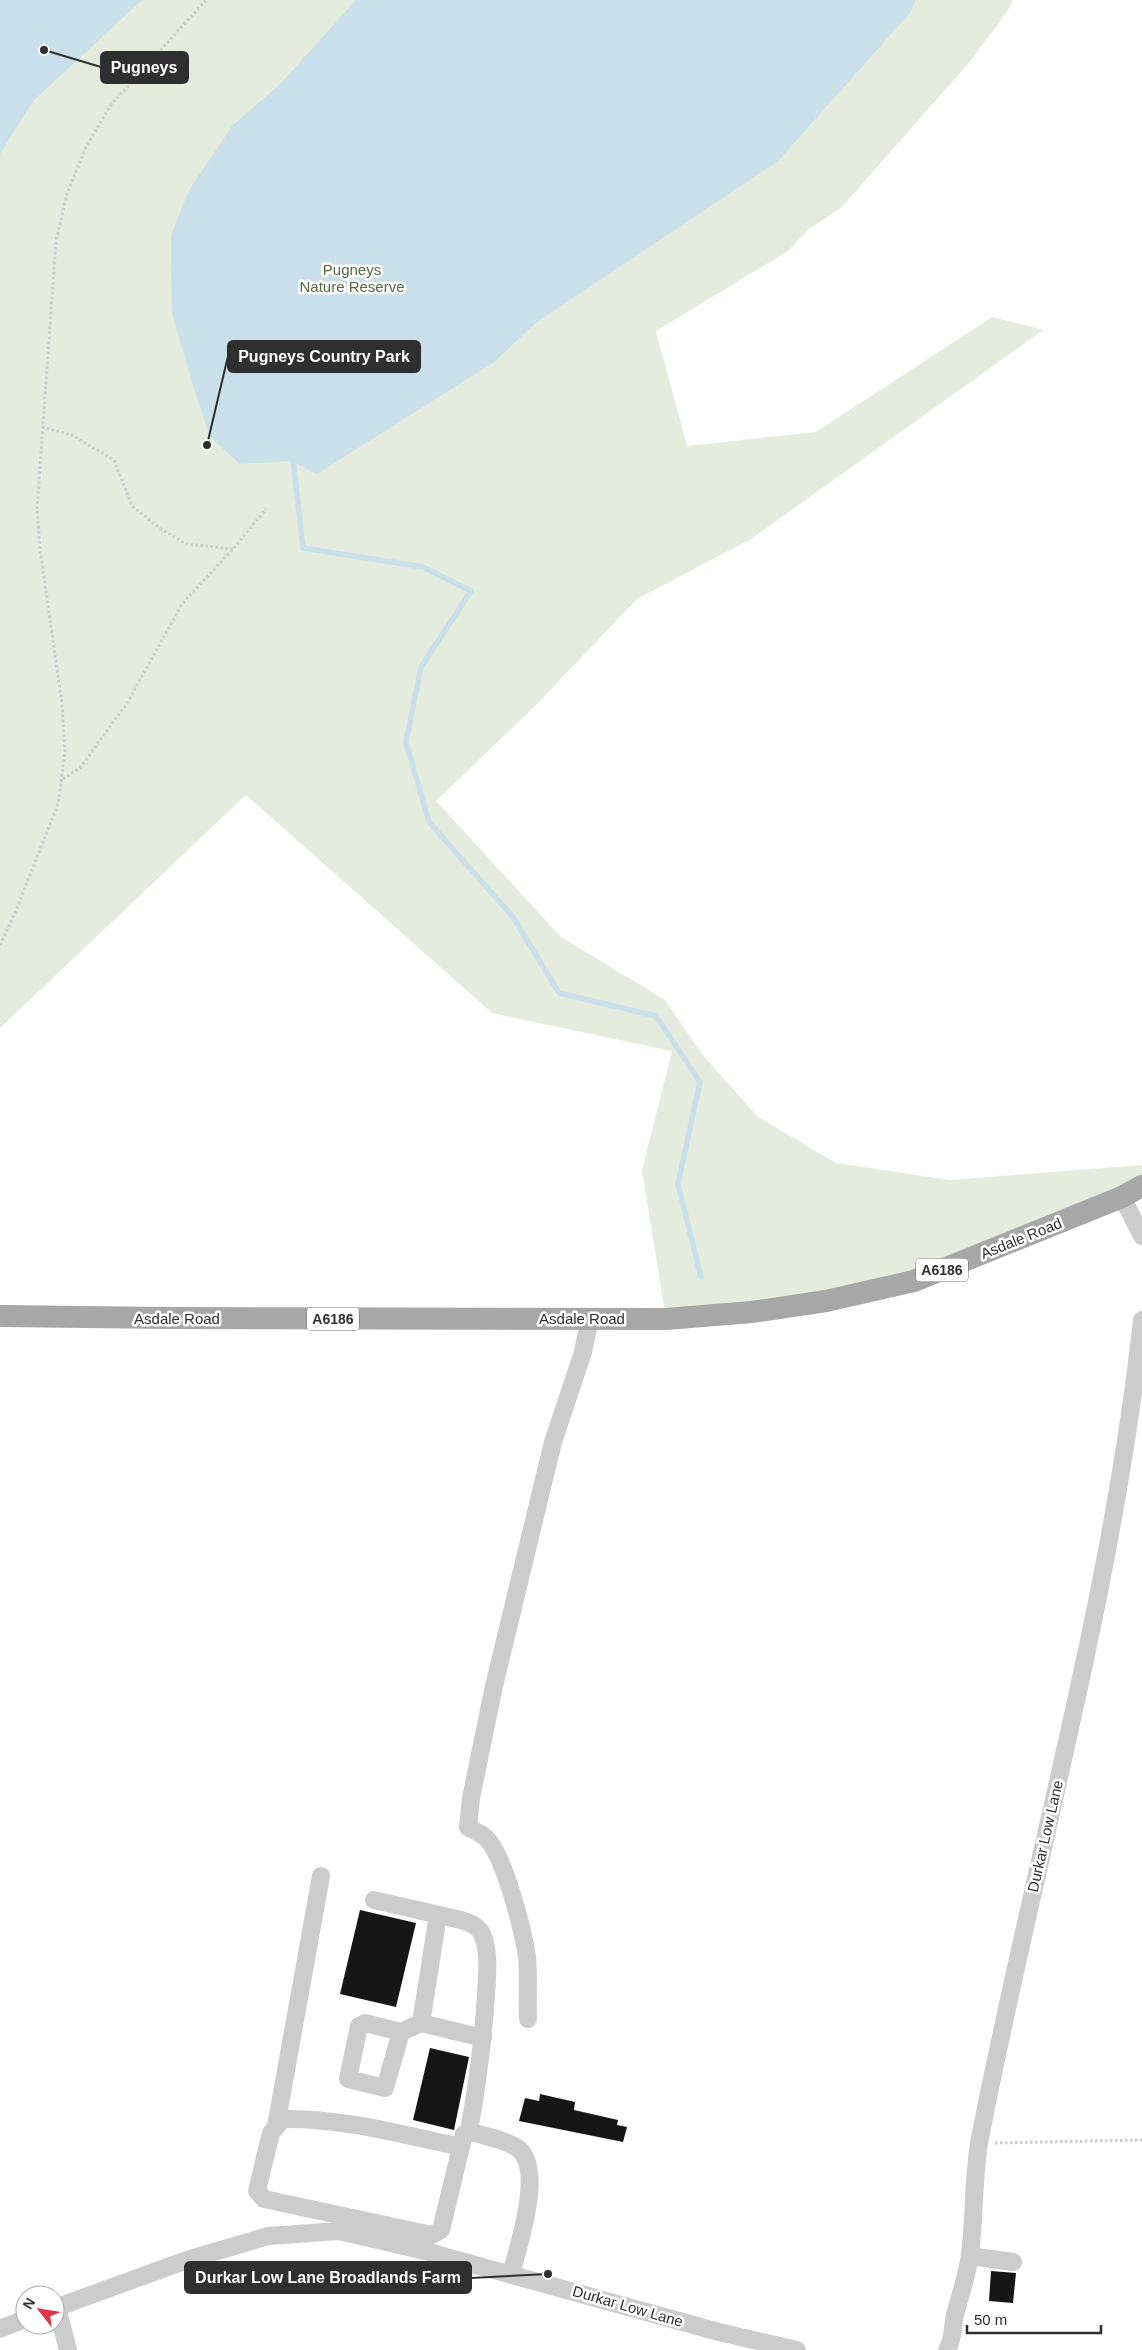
<svg xmlns="http://www.w3.org/2000/svg" width="1142" height="2350" font-family="Arial,sans-serif">
	<style>
		.green { fill: #e5ebdd }
		.water { fill: #c9e0eb }
		.lines { fill: none; stroke-linecap: round; stroke-linejoin: round }
		.stream { stroke: #c9e0eb; stroke-width: 5.5 }
		.building { fill: #161616 }
		.path { stroke: #ccc; stroke-width: 3; stroke-dasharray: 2.5 2.5; stroke-linecap: butt }
		.minor { stroke: #ccc; stroke-width: 18 }
		.major { stroke: #a7a7a7; stroke-width: 22 }
		.labels { text-anchor: middle; dominant-baseline: central; stroke-width: 5; stroke-linejoin: round; paint-order: stroke }
		.shield { fill: #fff; stroke: #6d6d6d; stroke-width: 1 }
		.shield-label { font-size: 14px; font-weight: bold; fill: #2f2f2f }
		.park-label { font-size: 15px; fill: #54693d; stroke: #fff }
		.street-label { font-size: 15px; fill: #2f2f2f; stroke: #fff }
		.leader { fill: none; stroke: #2f2f2f; stroke-width: 2 }
		.callout-dot { fill: #2f2f2f; stroke: #fff; stroke-width: 2 }
		.callout { fill: #2f2f2f; stroke: #2f2f2f; stroke-width: 2 }
		.callout-label { font-size: 16px; text-anchor: middle; font-weight: bold; fill: #fff }
	</style>
	<rect width="100%" height="100%" fill="#fff"/>
	<path class="green" d="M0 0H1013C1004 21 985 38 973 58L841 208 809 229 788 251 656 331 687 446 816 432 992 317 1043 330 751 539 637 599 534 707 436 801 561 937 665 1000 702 1054 758 1117 836 1163 950 1180 1142 1165V1186L914 1281 666 1319 642 1170 672 1051 492 1013 246 795 0 1028Z"/>
	<g class="water">
		<polygon points="0,0 142,0 33,101 0,154"/>
		<polygon points="356,0 916,0 909,14 778,161 537,322 494,362 317,474 292,461 240,464 210,437 192,382 172,313 171,235 189,190 232,126 281,83"/>
	</g>
	<g class="lines">
		<polyline class="stream" points="293,459 303,548 423,567 471,591 421,667 406,742 429,822 513,917 559,993 656,1016 700,1082 678,1184 701,1277"/>
	</g>
	<g class="building">
		<polygon points="360,1910 416,1923 396,2007 340,1994"/>
		<polygon points="430,2048 469,2057 454,2130 413,2120"/>
		<polygon points="540,2094 575,2102 574,2110 618,2120 617,2125 627,2127 623,2142 519,2121 525,2098 539,2101"/>
		<polygon points="991,2271 1016,2273 1013,2303 989,2301"/>
	</g>
	<g class="lines">
		<g class="path">
			<polyline points="42,427 72,435 114,460 132,506 161,529 186,544 233,549"/>
			<polyline points="63,779 80,768 127,703 182,604 233,549 266,509"/>
			<polyline points="0,945 15,913 58,804 65,751 62,704 40,549 37,509 56,241 67,194 86,147 110,106 206,0"/>
			<polyline points="995,2143 1142,2140"/>
		</g>
		<g class="minor">
			<polyline points="1122,1197 1142,1236"/>
			<path d="M374 1900 461 1920C469 1922 478 1925 482 1934 490 1952 487 1976 486 1995 483 2041 477 2086 469 2131"/>
			<path d="M528 2019C527 1998 529 1977 527 1956 523 1931 504 1853 485 1837 480 1833 473 1830 468 1827L471 1798 494 1686 553 1442 583 1352 590 1318"/>
			<polyline points="421,2023 483,2038"/>
			<polyline points="401,2032 385,2088 348,2079 359,2026 365,2023 401,2032 421,2023 438,1915"/>
			<polyline points="276,2126 321,1876"/>
			<path d="M461 2147C403 2135 343 2118 283 2119L271 2133 257 2191 264 2199 432 2235 441 2230 461 2147 464 2134 469 2131C483 2136 503 2139 516 2147 546 2165 518 2247 511 2274"/>
			<polyline points="970,2256 1013,2262"/>
			<polyline points="57,2307 68,2350"/>
			<polyline points="55,2308 187,2260 268,2236 339,2231 421,2250 719,2332 797,2350"/>
			<polyline points="0,2329 25,2319"/>
			<path d="M947 2350C954 2338 952 2328 955 2315 960 2295 968 2274 970 2253 975 2215 973 2175 980 2138 1033 1865 1112 1597 1142 1320"/>
		</g>
		<polyline class="major" points="0,1316 169,1318 666,1319 752,1312 826,1301 914,1281 1122,1197 1142,1186"/>
	</g>
	<g class="labels">
		<g class="shield">
			<rect x="916" y="1258.5" width="52" height="23" rx="4"/>
			<rect x="307" y="1307.5" width="52" height="23" rx="4"/>
		</g>
		<g class="shield-label">
			<text x="942" y="1270">A6186</text>
			<text x="333" y="1319">A6186</text>
		</g>
		<g class="park-label">
			<text x="352" y="269">Pugneys<tspan x="352" dy="17">Nature Reserve</tspan></text>
		</g>
		<g class="street-label">
			<text transform="translate(1021 1238) rotate(-22)">Asdale Road</text>
			<text x="177" y="1318">Asdale Road</text>
			<text x="582" y="1318">Asdale Road</text>
			<text transform="translate(1045 1836) rotate(-77)">Durkar Low Lane</text>
			<text transform="translate(628 2306) rotate(16)">Durkar Low Lane</text>
		</g>
	</g>
	<path class="leader" d="M44 50L101 67M207 445L228 356M548 2274L471 2278"/>
	<g class="callout-dot">
		<circle cx="44" cy="50" r="5"/>
		<circle cx="207" cy="445" r="5"/>
		<circle cx="548" cy="2274" r="5"/>
	</g>
	<g class="callout">
		<rect x="101" y="52" width="87" height="31" rx="5"/>
		<rect x="228" y="341" width="192" height="31" rx="5"/>
		<rect x="185" y="2262" width="286" height="31" rx="5"/>
	</g>
	<g class="callout-label">
		<text x="144" y="73">Pugneys</text>
		<text x="324" y="362">Pugneys Country Park</text>
		<text x="328" y="2283">Durkar Low Lane Broadlands Farm</text>
	</g>
	<g transform="translate(40 2310) rotate(301)"><circle r="24" fill="#ffffff" stroke="#acacac"/>
	<path d="M0-4L9 19L0 12L-9 19Z" fill="#e0364c"/>
	<text y="-8" font-size="14" font-weight="bold" text-anchor="middle" fill="#2f2f2f">N</text>
	</g>
	<path d="M967 2325v8h134v-8" fill="none" stroke="#2f2f2f" stroke-width="2.5"/>
	<text x="974" y="2325" font-size="15" fill="#2f2f2f" stroke="#ffffff" stroke-width="4" paint-order="stroke">50 m</text>
</svg>
